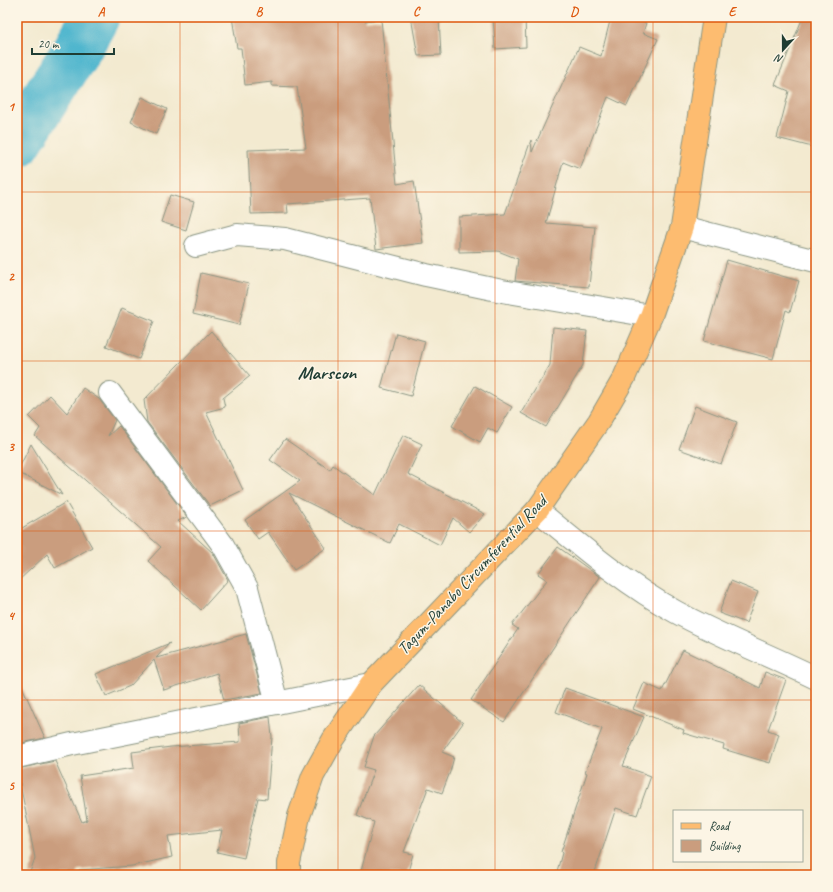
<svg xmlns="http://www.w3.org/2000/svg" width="833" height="892" font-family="Caveat,sans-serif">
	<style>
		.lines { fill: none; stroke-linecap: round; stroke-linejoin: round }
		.river { stroke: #4fb6ce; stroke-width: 49 }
		.building { fill: #ca9d7e }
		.street-casing { stroke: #899482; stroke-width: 24 }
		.primary-casing { stroke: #899482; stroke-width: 24 }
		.street { stroke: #fff; stroke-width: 22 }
		.primary { stroke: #fdbc70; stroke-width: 22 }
		.grid { fill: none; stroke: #de580e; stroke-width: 1; stroke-opacity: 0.55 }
		.labels { text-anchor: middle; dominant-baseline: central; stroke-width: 3; stroke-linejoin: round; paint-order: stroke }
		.street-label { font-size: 17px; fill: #1f3d34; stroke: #fcf5e5 }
		.quarter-label { font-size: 19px; font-weight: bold; fill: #1f3d34; stroke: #fcf5e5 }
		.neatline { fill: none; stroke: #de580e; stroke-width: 1.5 }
		.grid-label { font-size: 13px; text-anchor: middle; font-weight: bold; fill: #de580e }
	</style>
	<rect width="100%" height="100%" fill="#fcf5e5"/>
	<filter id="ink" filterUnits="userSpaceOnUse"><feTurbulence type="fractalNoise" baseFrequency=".025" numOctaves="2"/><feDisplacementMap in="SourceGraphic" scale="8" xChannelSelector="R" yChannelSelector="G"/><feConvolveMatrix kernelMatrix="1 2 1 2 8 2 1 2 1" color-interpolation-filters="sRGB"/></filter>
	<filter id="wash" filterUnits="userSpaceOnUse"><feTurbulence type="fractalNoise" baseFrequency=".012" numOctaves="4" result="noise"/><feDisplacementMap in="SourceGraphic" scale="16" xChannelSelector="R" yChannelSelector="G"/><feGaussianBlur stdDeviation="0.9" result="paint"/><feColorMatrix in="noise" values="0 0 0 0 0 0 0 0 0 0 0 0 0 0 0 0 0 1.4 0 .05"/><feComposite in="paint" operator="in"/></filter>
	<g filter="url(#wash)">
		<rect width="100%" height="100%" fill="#f3ead0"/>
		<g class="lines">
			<polyline class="river" points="17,143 78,48 95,17"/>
		</g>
		<g id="blocks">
			<g class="building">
				<polygon points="232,17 365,17 365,21 381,19 397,184 414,181 423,243 376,249 370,198 287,204 288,213 251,214 248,150 306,148 297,87 272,86 272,82 245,85 241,48 237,48"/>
				<polygon points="411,17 439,17 441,55 418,56"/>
				<polygon points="493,17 525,17 526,47 495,49"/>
				<polygon points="611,17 622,17 646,23 643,33 658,39 627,106 608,97 580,169 563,162 546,223 595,227 589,287 515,281 518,259 498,251 459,252 459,217 505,214 531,140 532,152 579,47 601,56"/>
				<polygon points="803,17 816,17 816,148 777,138 789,91 775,85"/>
				<polygon points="142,97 167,109 156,134 131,122"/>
				<polygon points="170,195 194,202 186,230 161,222"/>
				<polygon points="727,260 799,281 790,312 786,310 773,359 704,341"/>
				<polygon points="201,273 249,284 239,325 193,314"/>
				<polygon points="122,308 154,321 139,359 106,346"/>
				<polygon points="553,327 587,331 583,365 546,427 521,413 550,365"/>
				<polygon points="211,331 250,376 223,398 225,407 206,412 243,490 210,506 147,422 144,400"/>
				<polygon points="396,333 425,341 411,396 381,388"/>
				<polygon points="475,386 512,407 497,433 488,428 480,442 452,426"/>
				<polygon points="83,388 99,399 115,420 108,436 119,426 187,517 178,521 213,553 228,580 201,610 148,561 161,547 35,436 40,428 29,417 50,395 67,413"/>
				<polygon points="695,406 737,422 721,464 679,449"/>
				<polygon points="403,435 422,444 408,474 485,514 469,532 453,518 440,545 399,524 390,543 289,493 326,548 294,570 268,532 258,539 245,520 300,481 270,460 285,439 330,470 333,465 375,495"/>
				<polygon points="31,444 62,495 17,472"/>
				<polygon points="66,502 92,547 55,568 47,554 17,582 17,531"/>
				<polygon points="558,547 600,577 504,722 471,700 518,629 512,625 547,580 538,574"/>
				<polygon points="731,581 758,592 746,623 719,613"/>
				<polygon points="246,634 262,693 224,700 217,673 164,690 154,660 130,686 106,696 96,674 170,643 156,658"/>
				<polygon points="683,650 760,688 765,672 786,680 768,730 779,734 770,763 723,749 724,745 683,733 684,730 633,709 644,683 662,691"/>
				<polygon points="17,675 45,738 17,744"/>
				<polygon points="419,685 463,723 442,752 454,757 450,772 442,793 428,788 404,852 413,854 407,875 360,875 374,822 357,815 374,770 364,767 374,736"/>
				<polygon points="565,688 644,717 623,766 651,776 637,815 616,808 594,875 556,875 562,853 561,852 587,773 585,772 602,729 556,712"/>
				<polygon points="270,717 272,737 267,799 258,798 244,858 217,852 222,830 168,836 172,857 132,866 79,870 77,875 29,875 35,858 17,769 55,761 82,822 87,820 80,776 134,768 132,752 171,747 240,742 239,723"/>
			</g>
		</g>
	</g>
	<g filter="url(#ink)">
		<use href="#blocks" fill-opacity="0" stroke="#899482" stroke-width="1"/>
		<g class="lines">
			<g class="street-casing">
				<g id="street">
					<polyline points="682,227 816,261"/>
					<polyline points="196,246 237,235 285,239 426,275 502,291 651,316"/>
					<polyline points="110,393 223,545 247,588 277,703"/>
					<path d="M537 510C581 546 625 584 676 612 720 636 771 656 816 678"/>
					<polyline points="17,757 72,744 371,684"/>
				</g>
			</g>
			<g class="primary-casing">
				<polyline id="primary" points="289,875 289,863 299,816 313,776 333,740 371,684 537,510 599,421 624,378 651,316 682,227 714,17"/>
			</g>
			<use href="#street" class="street"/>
			<use href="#primary" class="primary"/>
		</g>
	</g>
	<path class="grid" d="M180 17V875M338 17V875M495 17V875M653 17V875M17 192H816M17 361H816M17 531H816M17 700H816"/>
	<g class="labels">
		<g class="street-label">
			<text transform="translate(472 575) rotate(-47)">Tagum-Panabo Circumferential Road</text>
		</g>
		<g class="quarter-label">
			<text x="327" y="373">Marscon</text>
		</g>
	</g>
	<rect width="833" height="892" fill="none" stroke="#fcf5e5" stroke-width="44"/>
	<rect x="673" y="810" width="130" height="52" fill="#fcf5e5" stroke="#a4ab9e"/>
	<rect x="681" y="823" width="20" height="6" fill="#fdbc70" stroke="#a4ab9e"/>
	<text x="709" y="830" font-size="12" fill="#1f3d34">Road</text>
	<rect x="681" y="840" width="20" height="12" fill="#ca9d7e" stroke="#a4ab9e"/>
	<text x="709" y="850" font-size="12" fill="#1f3d34">Building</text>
	<g transform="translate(783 50) rotate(201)" stroke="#fcf5e5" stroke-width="3" paint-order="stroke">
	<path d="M0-3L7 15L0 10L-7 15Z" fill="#1f3d34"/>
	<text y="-6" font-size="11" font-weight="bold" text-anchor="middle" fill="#1f3d34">N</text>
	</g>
	<path d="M32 48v6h82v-6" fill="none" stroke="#1f3d34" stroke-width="2"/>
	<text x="38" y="48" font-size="12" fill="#1f3d34" stroke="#fcf5e5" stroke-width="3" paint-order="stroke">20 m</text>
	<rect x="22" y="22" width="789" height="848" class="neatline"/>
	<g class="grid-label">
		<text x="101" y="16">A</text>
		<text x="259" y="16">B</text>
		<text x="416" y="16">C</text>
		<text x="574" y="16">D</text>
		<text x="732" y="16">E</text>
		<text x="11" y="111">1</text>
		<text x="11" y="281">2</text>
		<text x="11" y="451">3</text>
		<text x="11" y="620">4</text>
		<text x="11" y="790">5</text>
	</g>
</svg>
